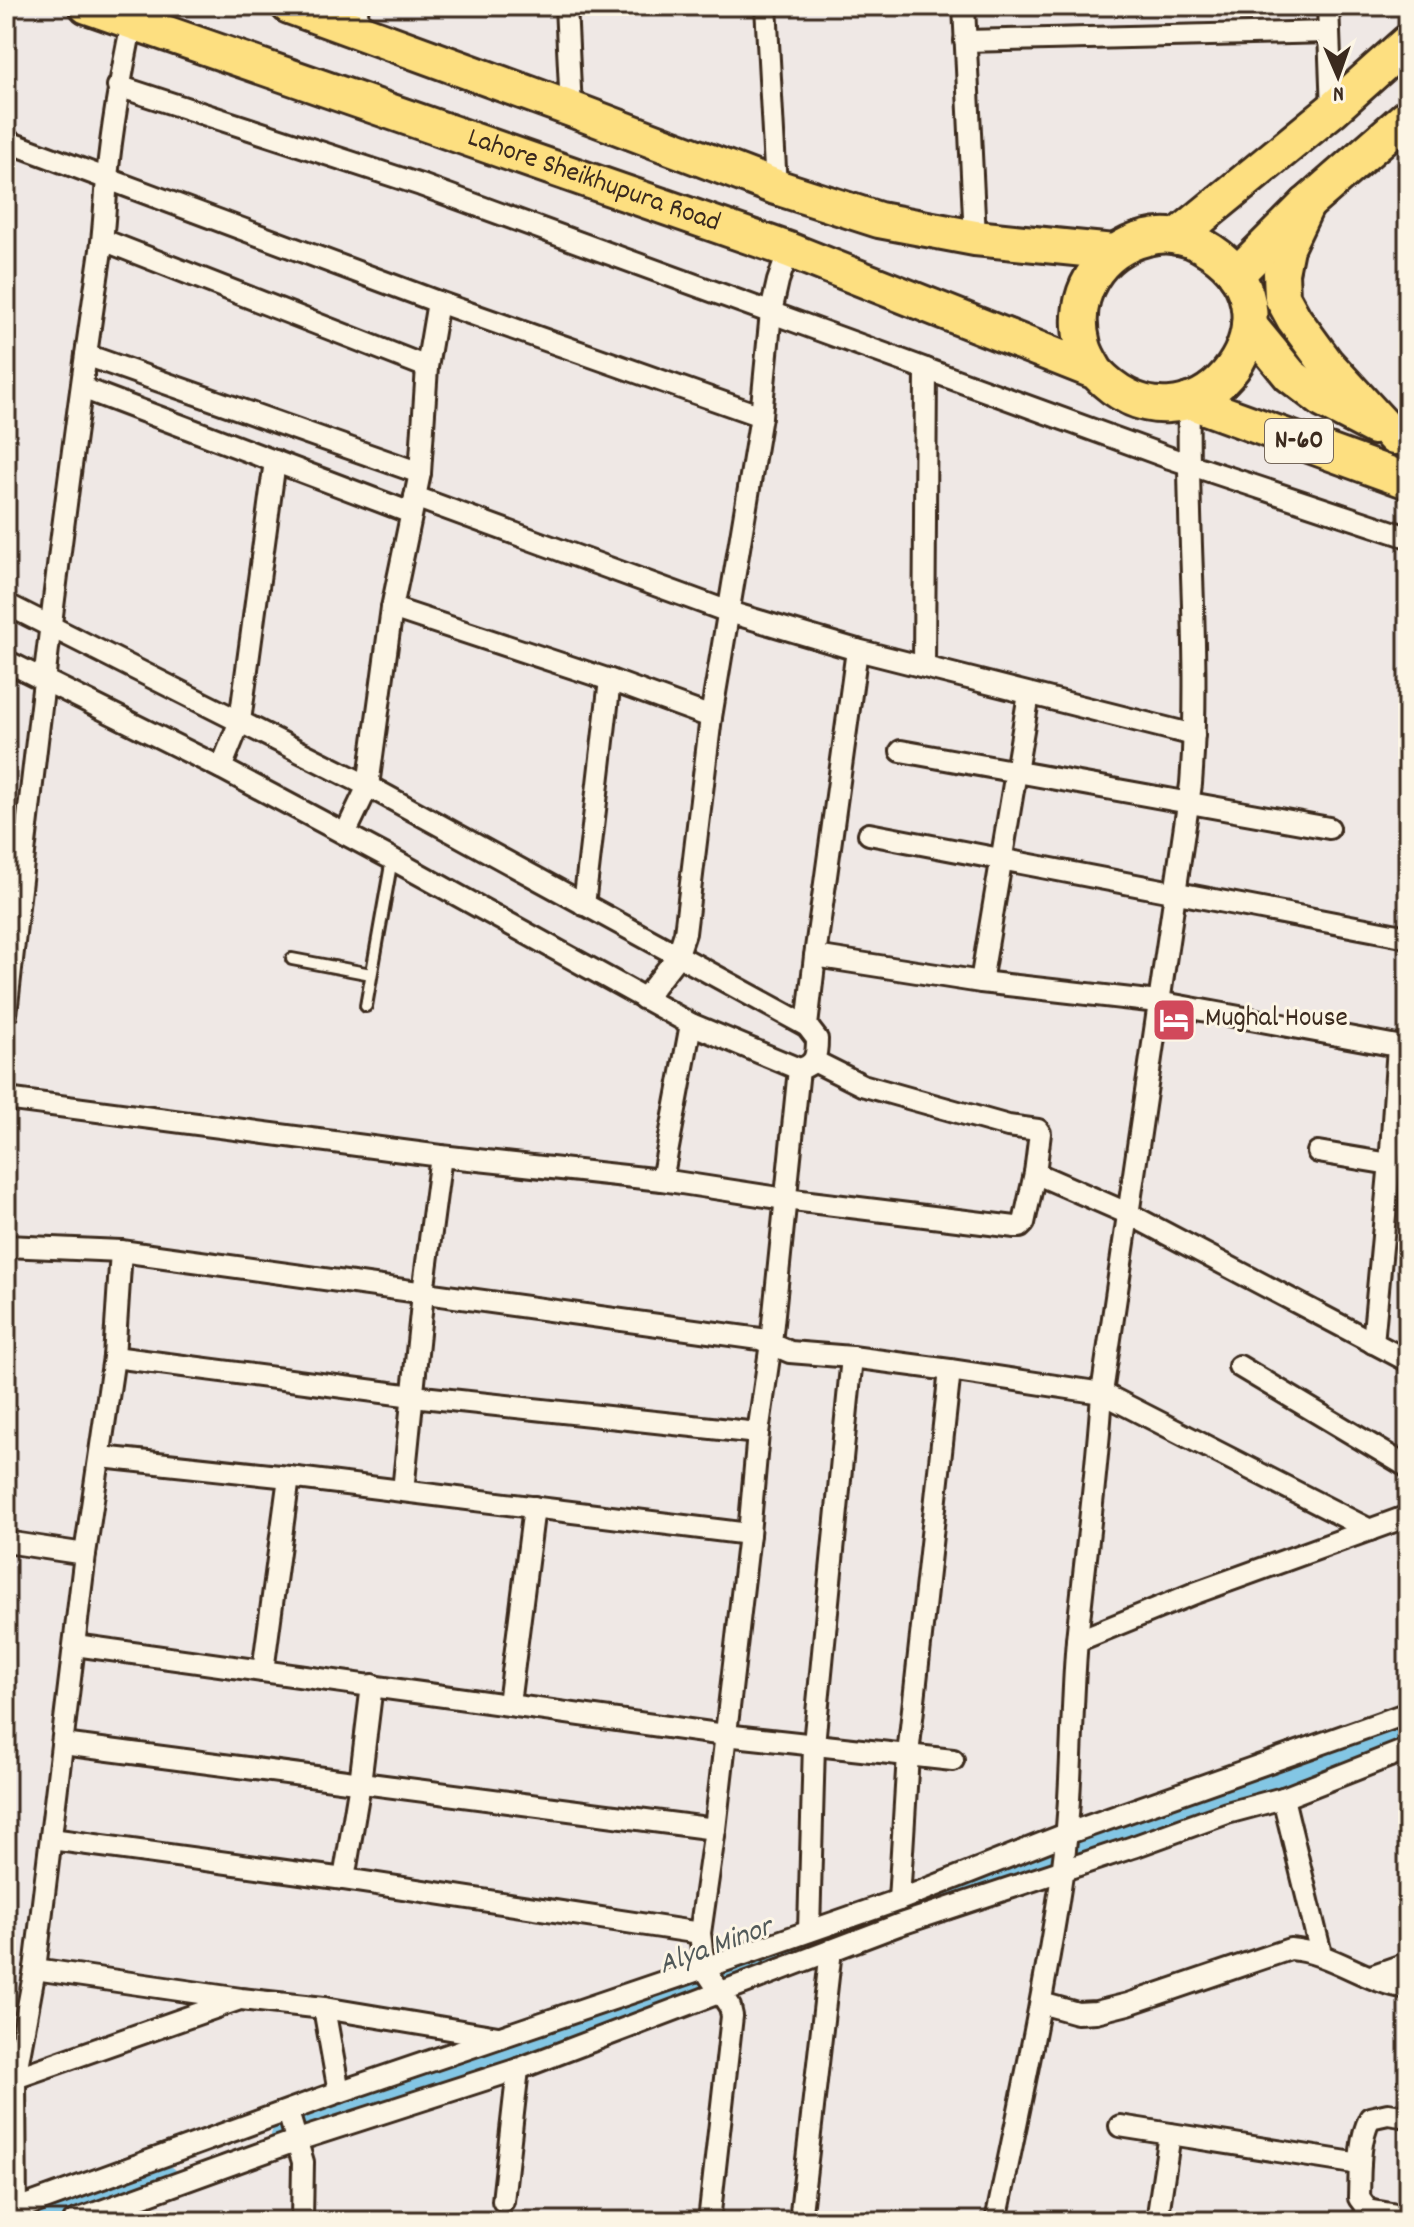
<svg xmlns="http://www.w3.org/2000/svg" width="1414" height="2227" font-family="Dekko,sans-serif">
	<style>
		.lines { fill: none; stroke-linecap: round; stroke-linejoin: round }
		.canal { stroke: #83c6e4; stroke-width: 22 }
		.service-casing { stroke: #3b2a1e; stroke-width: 16 }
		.minor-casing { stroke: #3b2a1e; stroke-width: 26 }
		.trunk-casing { stroke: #3b2a1e; stroke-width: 40 }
		.service { stroke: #fcf5e5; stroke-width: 10 }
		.minor { stroke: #fcf5e5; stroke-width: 20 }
		.trunk { stroke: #fddf80; stroke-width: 34 }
		.labels { text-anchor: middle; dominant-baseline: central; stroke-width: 6; stroke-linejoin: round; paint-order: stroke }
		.shield { fill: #fcf5e5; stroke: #75675a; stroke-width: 2 }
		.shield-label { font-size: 26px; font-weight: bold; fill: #3b2a1e }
		.street-label { font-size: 28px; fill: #3b2a1e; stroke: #fcf5e5 }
		.poi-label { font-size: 28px; fill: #3b2a1e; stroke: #fcf5e5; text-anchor: start }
		.water-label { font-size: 30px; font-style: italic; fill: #515959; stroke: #fcf5e5 }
	</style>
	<rect width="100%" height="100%" fill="#efe8e5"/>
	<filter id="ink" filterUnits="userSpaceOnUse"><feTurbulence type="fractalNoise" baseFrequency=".0125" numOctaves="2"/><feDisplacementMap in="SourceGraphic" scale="16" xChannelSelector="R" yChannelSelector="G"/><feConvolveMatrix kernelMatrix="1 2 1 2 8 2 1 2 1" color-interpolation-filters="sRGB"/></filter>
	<g filter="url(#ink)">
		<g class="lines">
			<g class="canal">
				<polyline points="282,2136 1408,1732"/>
				<polyline points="44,2221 167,2177"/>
			</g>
			<g class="service-casing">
				<g id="service">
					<polyline points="292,959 371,974"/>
					<polyline points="366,1006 392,859"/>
				</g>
			</g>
			<g class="minor-casing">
				<g id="minor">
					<polyline points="357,6 358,31"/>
					<polyline points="566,6 571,109"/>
					<polyline points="766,6 776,187"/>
					<polyline points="964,6 975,238"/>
					<polyline points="1328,6 1332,110"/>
					<polyline points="965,41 1329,32"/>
					<polyline points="118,86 421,185 1170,458 1408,537"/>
					<polyline points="6,141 438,302 761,416"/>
					<polyline points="103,240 427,367"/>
					<polyline points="86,355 420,473"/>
					<polyline points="82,388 411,513"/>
					<polyline points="415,497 729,612 857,650 1194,735"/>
					<path d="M6 604 368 786 807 1026 817 1039C817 1055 816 1065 799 1069L691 1024 392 859 221 768 6 661"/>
					<polyline points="392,608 610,680 711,717"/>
					<polyline points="924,666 926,369"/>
					<polyline points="901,751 1329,828"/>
					<polyline points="221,768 240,721 275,461"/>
					<polyline points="345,834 368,786 392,608 420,473 427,367 438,302"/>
					<polyline points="869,834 1408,937"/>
					<polyline points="584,905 610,680"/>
					<polyline points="815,956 981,982 1158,1002 1408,1048"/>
					<polyline points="981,982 1029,694"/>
					<polyline points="644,999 677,957 685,933 711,717 761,416 771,312 778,281 789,250"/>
					<path d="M6 1014C34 761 63 508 100 257 104 231 105 205 107 178 112 126 121 75 132 23"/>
					<polyline points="807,1026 815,956 857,650"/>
					<polyline points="6,1099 441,1156 662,1180 785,1199 1015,1227 1020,1227 1024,1223 1035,1173 1040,1133 1038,1130 1008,1126 862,1085 814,1061"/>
					<polyline points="1318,1152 1390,1164"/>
					<polyline points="1035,1173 1129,1214 1408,1361"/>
					<polyline points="662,1180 691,1024"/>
					<polyline points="6,1246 121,1251 760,1339 790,1352 852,1357 950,1370 1102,1393 1370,1530"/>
					<polyline points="1373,1343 1391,1151 1398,1046"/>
					<polyline points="114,1357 413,1396 758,1433"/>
					<polyline points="1239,1366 1408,1467"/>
					<polyline points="101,1457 289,1477 749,1534"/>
					<polyline points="403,1491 423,1293 441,1156"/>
					<polyline points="6,1542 85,1554"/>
					<polyline points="1077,1641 1195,1593 1408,1516"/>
					<polyline points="75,1645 725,1735 953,1760"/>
					<polyline points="263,1671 289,1477"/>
					<polyline points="509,1704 534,1507"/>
					<polyline points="63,1744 715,1829"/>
					<polyline points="1283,1798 1321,1954"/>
					<polyline points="51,1839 344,1879 700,1933"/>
					<polyline points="344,1879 360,1783 372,1685"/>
					<polyline points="899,1900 908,1755 950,1370"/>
					<polyline points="809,1931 814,1744 852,1357"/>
					<polyline points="35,1969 241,1999 324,2008 498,2037"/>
					<polyline points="1371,1976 1408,1963"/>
					<path d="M1041 2003 1077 2013 1096 2012 1128 2004 1290 1949C1332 1952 1366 1983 1408 1988"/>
					<polyline points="324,2008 339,2092"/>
					<polyline points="15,2078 237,2000"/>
					<polyline points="288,2112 303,2162 302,2221"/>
					<path d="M1408 2117 1388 2114 1370 2118C1358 2141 1360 2172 1359 2198L1368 2210 1408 2217"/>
					<polyline points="1120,2126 1360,2164"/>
					<polyline points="503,2201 518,2069"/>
					<polyline points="6,2213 339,2092 704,1968 899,1900 1066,1834 1408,1713"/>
					<polyline points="16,2221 15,2078 35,1969 85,1554 114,1357 121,1251"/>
					<polyline points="74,2221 298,2140 518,2069 898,1925 1133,1847 1227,1813 1283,1798 1408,1749"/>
					<polyline points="709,2221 732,2016 730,2007 704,1968 700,1933 715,1829 749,1534 758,1433 771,1343 799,1069"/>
					<polyline points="800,2221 831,1950"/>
					<path d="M996 2221C1019 2110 1043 2000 1060 1888 1073 1806 1070 1722 1077 1640 1085 1558 1097 1476 1102 1393L1191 784C1201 657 1186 529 1189 401"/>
					<polyline points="1157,2221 1170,2134"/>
				</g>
			</g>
			<g class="trunk-casing">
				<g id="trunk">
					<path id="s1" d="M87 6 789 250 1096 372C1191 473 1313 318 1211 251 1192 238 1169 232 1147 238 1098 250 1070 296 1083 345 1085 354 1091 363 1096 372"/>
					<polyline points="289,6 571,109 776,187 879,220 975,238 1114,252"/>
					<polyline points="1307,204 1286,248 1281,273 1282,297 1294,319 1326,363 1394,437"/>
					<polyline points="1177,237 1332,110 1408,42"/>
					<polyline points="1236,275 1307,204 1408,116"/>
					<polyline points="1249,325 1290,375 1324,401 1374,427"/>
					<polyline points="1189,401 1408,481"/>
				</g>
			</g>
			<use href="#service" class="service"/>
			<use href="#minor" class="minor"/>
			<use href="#trunk" class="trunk"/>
		</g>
	</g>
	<defs>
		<g id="hotel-square" transform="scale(2.3)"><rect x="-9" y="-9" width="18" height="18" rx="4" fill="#d1495b" stroke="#fcf5e5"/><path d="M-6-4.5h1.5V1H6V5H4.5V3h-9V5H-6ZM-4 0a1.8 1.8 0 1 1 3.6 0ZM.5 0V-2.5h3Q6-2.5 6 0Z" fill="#fff"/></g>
	</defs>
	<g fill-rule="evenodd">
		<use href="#hotel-square" x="1174" y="1020"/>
	</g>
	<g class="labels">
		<rect class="shield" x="1265" y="419" width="68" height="44" rx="6"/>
		<g class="shield-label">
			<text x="1299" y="441">N-60</text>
		</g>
		<g class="street-label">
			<text stroke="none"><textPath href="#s1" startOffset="536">Lahore Sheikhupura Road</textPath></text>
		</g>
		<g class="poi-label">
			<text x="1205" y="1020">Mughal House</text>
		</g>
		<g class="water-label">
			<text transform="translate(716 1948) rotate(-20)">Alya Minor</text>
		</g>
	</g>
	<rect width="1414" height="2227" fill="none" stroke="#fcf5e5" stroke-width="32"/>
	<rect x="16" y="16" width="1382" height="2195" fill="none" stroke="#3b2a1e" stroke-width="3" filter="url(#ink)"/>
	<g transform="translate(1338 76) rotate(178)" stroke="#fcf5e5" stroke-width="6" paint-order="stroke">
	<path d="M0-6L14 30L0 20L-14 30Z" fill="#3b2a1e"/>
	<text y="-12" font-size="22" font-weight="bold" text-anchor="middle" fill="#3b2a1e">N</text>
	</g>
</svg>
